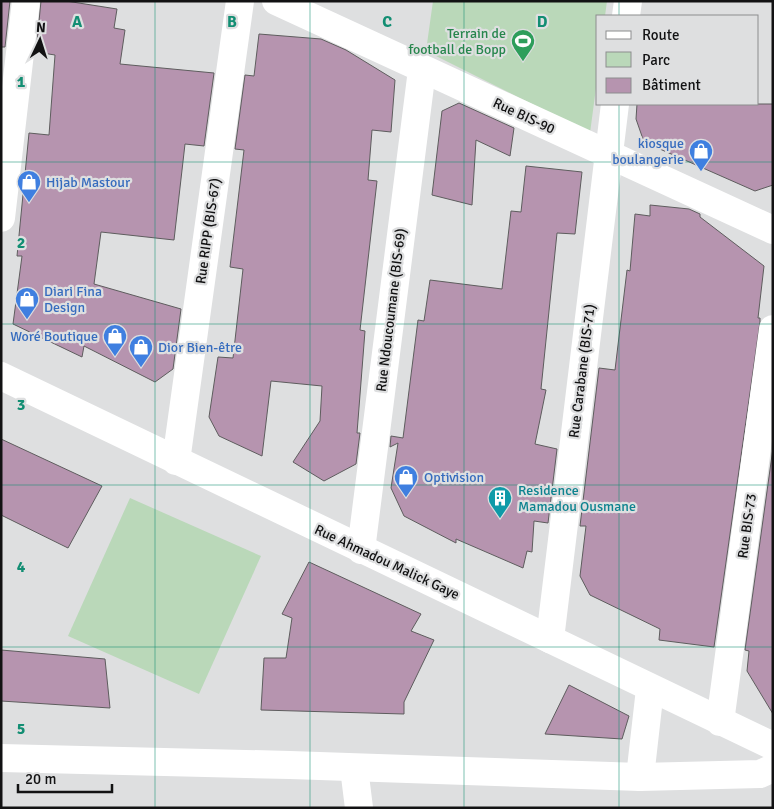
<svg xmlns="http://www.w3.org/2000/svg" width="774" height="809" font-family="Signika,sans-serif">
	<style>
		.green { fill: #bad8b9 }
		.building { fill: #b694af; stroke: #5e5d5e }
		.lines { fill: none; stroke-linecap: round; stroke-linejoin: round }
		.minor { stroke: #fff; stroke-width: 28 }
		.secondary { stroke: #fff; stroke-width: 28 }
		.grid { fill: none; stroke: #128e73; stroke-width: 1; stroke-opacity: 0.55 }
		.labels { text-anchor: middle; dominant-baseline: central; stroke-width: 4.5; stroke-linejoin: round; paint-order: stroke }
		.leisure-label { font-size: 14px; fill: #27864d; stroke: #dedfe0; text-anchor: end }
		.street-label { font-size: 14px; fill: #121213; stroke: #dedfe0 }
		.shop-label { font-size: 14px; fill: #366cbe; stroke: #dedfe0; text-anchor: start }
		.culture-label { font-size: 14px; fill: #0d838f; stroke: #dedfe0; text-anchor: start }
		.grid-label { font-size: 16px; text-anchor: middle; font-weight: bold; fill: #128e73; stroke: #dedfe0; stroke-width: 4.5; stroke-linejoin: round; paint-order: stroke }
	</style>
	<rect width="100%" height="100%" fill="#dedfe0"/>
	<g class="green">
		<polygon points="433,1 607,1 605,16 598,16 598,73 590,133 426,51"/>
		<polygon points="130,498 261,556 199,694 68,636"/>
	</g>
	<g class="building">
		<polygon points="1,1 10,1 5,47 1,47"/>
		<polygon points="41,1 66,1 117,9 114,28 125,30 120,64 214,73 204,146 185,144 174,240 101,232 94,284 181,309 173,369 155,382 84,346 82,357 13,324 22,256 17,256 29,133 49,135 55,55 36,52"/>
		<polygon points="259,34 321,39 346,50 395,80 391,132 372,130 368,180 377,181 360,330 365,331 357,433 360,433 356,464 324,481 293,462 320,421 322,386 271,381 262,456 219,436 209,417 218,357 233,358 243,269 230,267 244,150 235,149 245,75 254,76"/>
		<polygon points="459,103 514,128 510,156 476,140 472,205 432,195 442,111"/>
		<polygon points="637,104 773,104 773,185 755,191 644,142 636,119"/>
		<polygon points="526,166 582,172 575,234 557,233 541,389 546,390 535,444 557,449 548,523 534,521 532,552 527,551 523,568 456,539 456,543 404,516 391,488 398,443 390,447 391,436 403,438 418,320 424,321 430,280 502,289 511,211 521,212"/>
		<polygon points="650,205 689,209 700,214 700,217 764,266 758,318 760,318 760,322 714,647 659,640 660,629 590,595 580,576 586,526 580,526 599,368 615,370 627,270 630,271 635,214 650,216"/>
		<polygon points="1,439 102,486 68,548 1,515"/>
		<polygon points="773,448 773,714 747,671 749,651 745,650"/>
		<polygon points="309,562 421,614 411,631 434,640 404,702 404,714 261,710 264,658 286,658 292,618 282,614"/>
		<polygon points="1,650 105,659 110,708 1,701"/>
		<polygon points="569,685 629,716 622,739 545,734"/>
	</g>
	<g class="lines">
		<g class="minor">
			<polyline points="276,1 773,230"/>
			<polyline points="626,16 628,1"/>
			<polyline points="1,218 26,1"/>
			<polyline points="176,461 240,1"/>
			<polyline points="361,550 422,70"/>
			<polyline points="550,639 615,104"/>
			<polyline points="720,722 773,329"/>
			<polyline points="1,758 290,765 640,777 760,774 773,768"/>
			<polyline points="354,768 359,808"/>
			<polyline points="640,777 650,689"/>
		</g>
		<polyline class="secondary" points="1,376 773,746"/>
	</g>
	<path class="grid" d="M155 1V808M310 1V808M464 1V808M619 1V16M619 104V808M1 162H773M1 324H773M1 485H773M1 647H773"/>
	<defs>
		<g id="stadium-pin" transform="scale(1.25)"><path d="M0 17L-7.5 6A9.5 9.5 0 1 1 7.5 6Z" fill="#2e9e5b" stroke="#dedfe0"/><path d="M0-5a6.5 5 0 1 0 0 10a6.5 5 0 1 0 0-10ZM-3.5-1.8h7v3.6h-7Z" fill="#fff"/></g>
		<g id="shop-pin" transform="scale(1.25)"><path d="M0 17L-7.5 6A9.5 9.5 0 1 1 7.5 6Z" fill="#3f7fe0" stroke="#dedfe0"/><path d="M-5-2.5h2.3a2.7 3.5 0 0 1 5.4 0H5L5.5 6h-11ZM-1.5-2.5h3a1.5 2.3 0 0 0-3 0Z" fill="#fff"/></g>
		<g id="building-pin" transform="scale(1.25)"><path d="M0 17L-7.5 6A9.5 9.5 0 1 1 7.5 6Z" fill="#0f9aa8" stroke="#dedfe0"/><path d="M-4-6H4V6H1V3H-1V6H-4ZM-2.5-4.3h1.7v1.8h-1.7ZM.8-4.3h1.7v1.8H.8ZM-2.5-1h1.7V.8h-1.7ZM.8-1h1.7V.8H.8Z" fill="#fff"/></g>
	</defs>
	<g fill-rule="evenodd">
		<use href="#stadium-pin" x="523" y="41"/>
		<use href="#shop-pin" x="701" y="151"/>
		<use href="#shop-pin" x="29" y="182"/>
		<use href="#shop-pin" x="27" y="299"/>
		<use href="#shop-pin" x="115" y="336"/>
		<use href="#shop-pin" x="141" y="347"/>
		<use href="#shop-pin" x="406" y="477"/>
		<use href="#building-pin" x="500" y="498"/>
	</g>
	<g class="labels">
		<g class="leisure-label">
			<text x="506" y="33">Terrain de<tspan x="506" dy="16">football de Bopp</tspan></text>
		</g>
		<g class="street-label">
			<text transform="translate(524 116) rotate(25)">Rue BIS-90</text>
			<text transform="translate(208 231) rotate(-82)">Rue RIPP (BIS-67)</text>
			<text transform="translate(391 310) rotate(-83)">Rue Ndoucoumane (BIS-69)</text>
			<text transform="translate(582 371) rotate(-83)">Rue Carabane (BIS-71)</text>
			<text transform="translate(747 526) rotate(-82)">Rue BIS-73</text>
			<text transform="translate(387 562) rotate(25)">Rue Ahmadou Malick Gaye</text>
		</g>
		<g class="shop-label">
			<text x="684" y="143" text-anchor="end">kiosque<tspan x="684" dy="16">boulangerie</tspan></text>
			<text x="46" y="182">Hijab Mastour</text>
			<text x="44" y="291">Diari Fina<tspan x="44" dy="16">Design</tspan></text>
			<text x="98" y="336" text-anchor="end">Woré Boutique</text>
			<text x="158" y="347">Dior Bien-être</text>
			<text x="424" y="477">Optivision</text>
		</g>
		<g class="culture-label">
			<text x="518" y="490">Residence<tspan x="518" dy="16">Mamadou Ousmane</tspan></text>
		</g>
	</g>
	<g class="grid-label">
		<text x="77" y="27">A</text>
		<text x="232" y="27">B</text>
		<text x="387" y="27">C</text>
		<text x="542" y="27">D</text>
		<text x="21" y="87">1</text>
		<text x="21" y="248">2</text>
		<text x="21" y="410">3</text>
		<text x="21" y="572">4</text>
		<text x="21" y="734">5</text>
	</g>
	<rect width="774" height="809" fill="none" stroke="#121213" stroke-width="5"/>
	<rect x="596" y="15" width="162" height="90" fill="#dedfe0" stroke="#8c8d8e"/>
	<rect x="606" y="31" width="25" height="8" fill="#ffffff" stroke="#8c8d8e"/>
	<text x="642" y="40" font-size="15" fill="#121213">Route</text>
	<rect x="606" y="52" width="25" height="15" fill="#bad8b9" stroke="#8c8d8e"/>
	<text x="642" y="65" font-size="15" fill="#121213">Parc</text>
	<rect x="606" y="78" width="25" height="15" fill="#b694af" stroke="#8c8d8e"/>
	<text x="642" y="90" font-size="15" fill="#121213">Bâtiment</text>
	<g transform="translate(40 40) rotate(4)" stroke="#dedfe0" stroke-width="4" paint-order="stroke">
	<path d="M0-4L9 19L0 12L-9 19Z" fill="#121213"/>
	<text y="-8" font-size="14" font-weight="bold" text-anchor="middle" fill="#121213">N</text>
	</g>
	<path d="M18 784v8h94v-8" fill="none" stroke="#121213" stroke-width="2.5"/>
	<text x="25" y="784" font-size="15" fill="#121213" stroke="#dedfe0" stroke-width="4" paint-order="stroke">20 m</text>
</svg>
